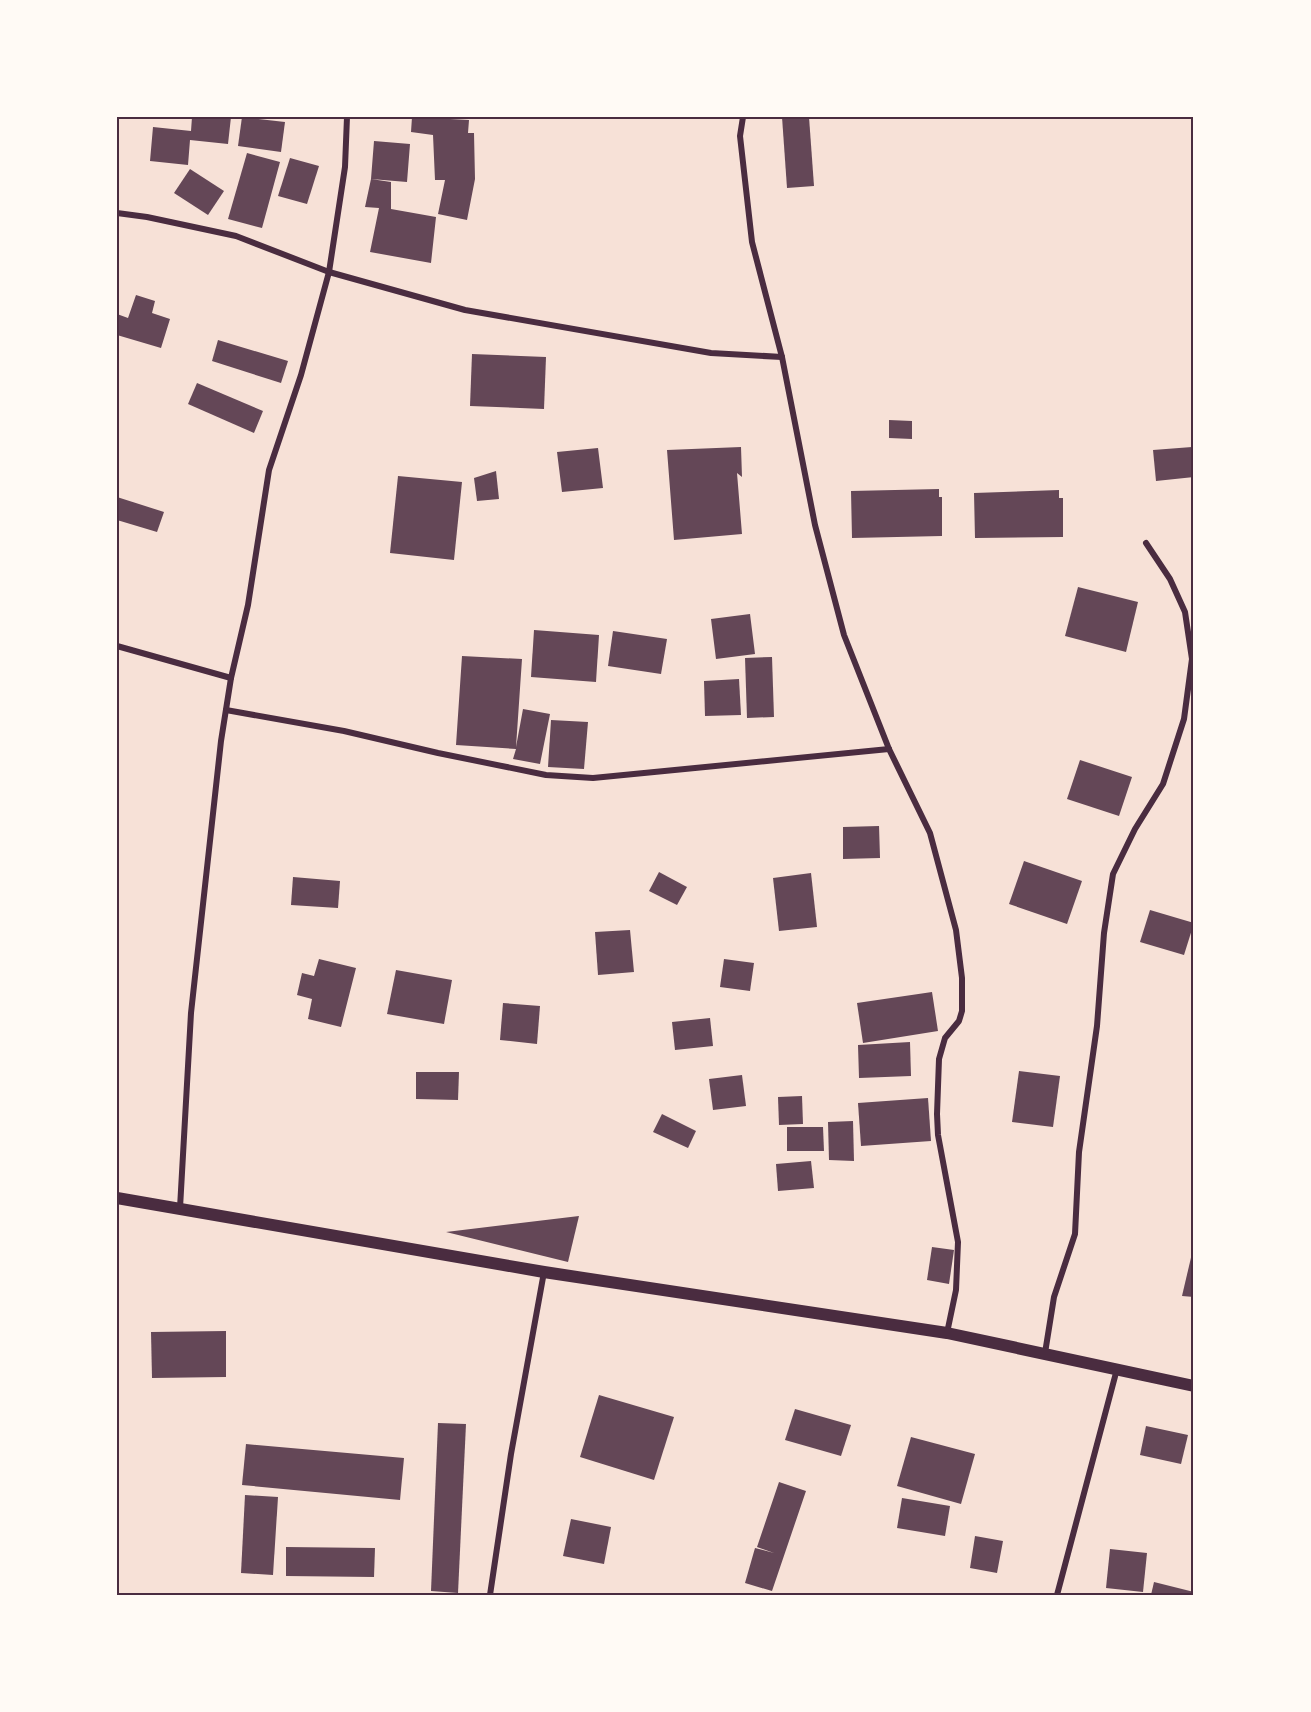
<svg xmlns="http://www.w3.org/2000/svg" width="1311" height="1712" font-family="'Nunito Sans',sans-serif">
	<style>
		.building { fill: #644757 }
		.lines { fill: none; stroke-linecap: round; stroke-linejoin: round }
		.minor { stroke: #4a2c40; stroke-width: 6 }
		.secondary { stroke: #4a2c40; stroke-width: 12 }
		.neatline { fill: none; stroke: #4a2c40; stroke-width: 2 }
	</style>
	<rect width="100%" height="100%" fill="#f7e1d7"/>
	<g class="building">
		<polygon points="192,117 231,117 228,144 190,140 188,165 150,161 153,127 191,131"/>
		<polygon points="242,117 285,122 281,152 238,146"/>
		<polygon points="412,117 469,120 468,133 474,133 475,179 467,220 438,214 445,180 435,180 433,135 411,132"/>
		<polygon points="782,117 809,117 814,186 787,188"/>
		<polygon points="374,141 410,144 407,182 371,179 391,182 391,209 436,217 431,263 370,252 379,208 365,207 371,179"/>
		<polygon points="247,153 280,162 262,228 228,219"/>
		<polygon points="290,158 319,166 307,204 278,196"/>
		<polygon points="190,169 224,191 208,215 174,193"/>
		<polygon points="136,295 155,301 152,313 170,319 161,348 117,335 117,314 128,318"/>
		<polygon points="218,340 288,361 281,383 212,361"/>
		<polygon points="472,354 546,357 544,409 470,406"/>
		<polygon points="197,383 263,411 254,433 188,404"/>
		<polygon points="889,420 912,421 912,439 889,438"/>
		<polygon points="741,447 742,477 737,473 742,534 674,540 667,450"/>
		<polygon points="1192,447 1194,477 1156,481 1153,450"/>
		<polygon points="598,448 603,488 562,492 557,452"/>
		<polygon points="496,471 499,499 477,501 474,478"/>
		<polygon points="398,476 462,482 454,560 390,553"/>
		<polygon points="939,489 939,497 942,497 942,536 852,538 851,491"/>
		<polygon points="1059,490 1059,498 1063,498 1063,537 975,538 974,493"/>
		<polygon points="117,497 164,512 157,532 117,520"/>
		<polygon points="1078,587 1138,602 1126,652 1065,636"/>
		<polygon points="750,614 755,654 716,659 711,619"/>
		<polygon points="534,630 599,635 596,682 531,677"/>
		<polygon points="613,631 667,639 661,674 608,666"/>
		<polygon points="462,656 522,659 516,747 523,709 550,714 540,764 513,759 516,749 456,745"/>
		<polygon points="772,657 774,717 747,718 745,658"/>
		<polygon points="739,679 741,715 705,716 704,681"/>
		<polygon points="551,720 588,722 584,769 548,767"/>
		<polygon points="1080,760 1132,777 1119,816 1067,799"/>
		<polygon points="879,826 880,858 843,859 843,827"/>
		<polygon points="1024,861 1082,881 1067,924 1009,904"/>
		<polygon points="659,872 687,887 677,905 649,891"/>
		<polygon points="811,873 817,927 779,931 773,878"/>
		<polygon points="293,877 340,881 338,908 291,905"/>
		<polygon points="1150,910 1194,923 1184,955 1140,942"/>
		<polygon points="630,930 634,972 598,975 595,932"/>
		<polygon points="319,959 356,968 341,1027 308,1019 312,999 297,995 302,973 314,976"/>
		<polygon points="724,959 754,963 750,991 720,987"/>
		<polygon points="396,970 452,980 444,1024 387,1014"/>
		<polygon points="932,992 938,1031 863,1043 857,1003"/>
		<polygon points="503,1003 540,1006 537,1044 500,1040"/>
		<polygon points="710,1018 713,1046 675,1050 672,1022"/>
		<polygon points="910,1042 911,1076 859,1078 858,1045"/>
		<polygon points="1019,1071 1060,1076 1053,1127 1012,1122"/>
		<polygon points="416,1072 459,1072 458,1100 416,1099"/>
		<polygon points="742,1075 746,1106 713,1110 709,1079"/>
		<polygon points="802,1096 803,1124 779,1125 778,1097"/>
		<polygon points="928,1098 931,1141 861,1146 858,1103"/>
		<polygon points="662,1114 696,1131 688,1148 653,1132"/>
		<polygon points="853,1121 854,1161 829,1160 828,1122"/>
		<polygon points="787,1127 823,1127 824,1151 787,1151"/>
		<polygon points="811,1161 814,1188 778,1191 776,1164"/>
		<polygon points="579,1216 568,1262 446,1232"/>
		<polygon points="932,1247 954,1250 949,1284 927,1280"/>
		<polygon points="1193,1249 1194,1249 1194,1297 1182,1296"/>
		<polygon points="226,1331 226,1377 152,1378 151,1332"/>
		<polygon points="599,1395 674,1417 654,1480 580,1457"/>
		<polygon points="795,1409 851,1425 841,1456 785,1440"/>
		<polygon points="438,1423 466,1424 458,1593 431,1591"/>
		<polygon points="1146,1426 1188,1435 1181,1464 1140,1455"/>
		<polygon points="911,1437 975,1454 961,1504 897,1486"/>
		<polygon points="246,1444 404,1458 400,1500 242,1485"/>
		<polygon points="779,1482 806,1491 772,1591 745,1583 755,1548 774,1553 757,1547"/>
		<polygon points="245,1495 278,1497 273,1575 241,1573"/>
		<polygon points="902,1498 950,1506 945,1536 897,1528"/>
		<polygon points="571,1519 611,1527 604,1564 563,1556"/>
		<polygon points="975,1536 1003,1541 997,1573 970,1568"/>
		<polygon points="286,1547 375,1548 374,1577 286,1576"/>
		<polygon points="1110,1549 1147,1553 1143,1592 1106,1588"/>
		<polygon points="1154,1582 1194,1592 1194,1595 1151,1595"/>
	</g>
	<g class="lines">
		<g class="minor">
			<polyline points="743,117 740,136 752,242 782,357 815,525 844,635 889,749 930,833 956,930 962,978 962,1011 959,1021 945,1038 939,1059 937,1114 938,1135 958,1242 956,1290 947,1333"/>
			<polyline points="117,213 147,217 236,236 329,272 465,310 711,353 782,357"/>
			<polyline points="117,646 231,678"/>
			<polyline points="226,710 344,731 438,753 546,775 593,778 889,749"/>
			<polyline points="180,1208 191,1013 221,741 231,678 248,605 269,470 301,375 329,272 345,167 347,117"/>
			<polyline points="1045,1353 1054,1297 1075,1234 1079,1152 1097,1026 1104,933 1113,874 1135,829 1163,784 1184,719 1192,659 1185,612 1170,579 1146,543"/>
			<polyline points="490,1595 511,1454 544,1272"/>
			<polyline points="1057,1595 1117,1369"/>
		</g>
		<polyline class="secondary" points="117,1198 544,1272 947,1333 1194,1386"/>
	</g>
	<rect width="1311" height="1712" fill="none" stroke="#fffaf5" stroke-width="237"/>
	<rect x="118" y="118" width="1074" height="1476" class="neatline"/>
</svg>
